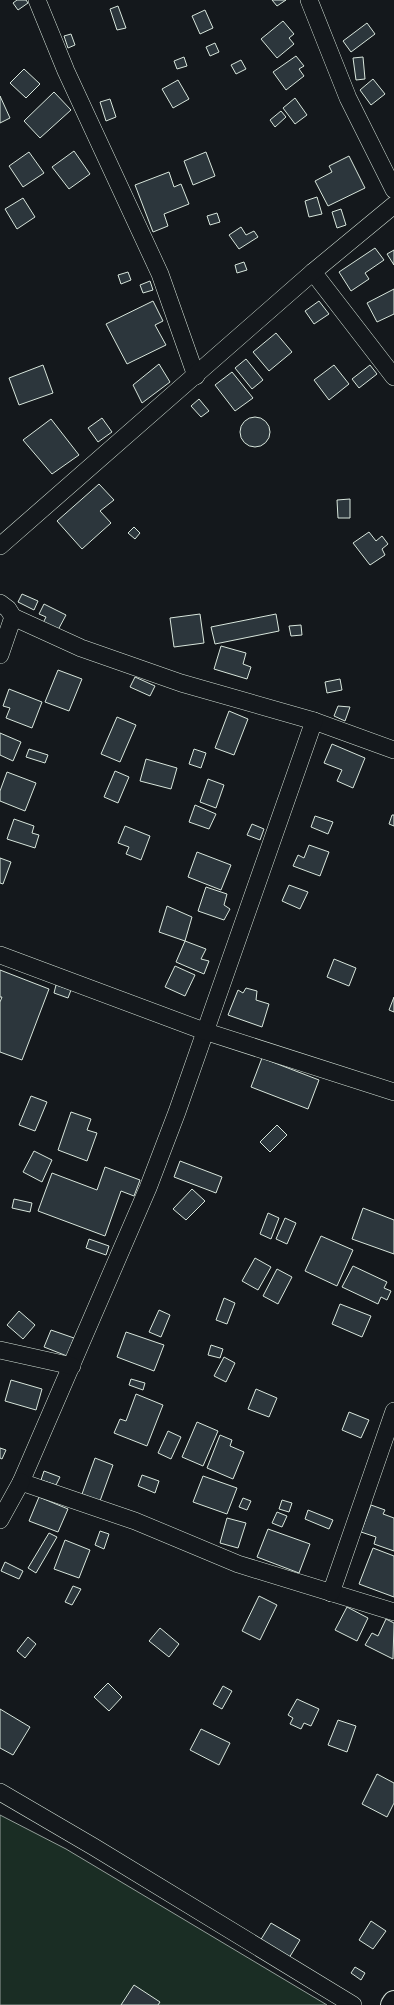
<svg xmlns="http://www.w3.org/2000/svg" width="394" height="2005" font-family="'Sofia Sans Condensed',sans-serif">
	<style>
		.green { fill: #1a2d24; stroke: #939e99 }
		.building { fill: #2c363c; stroke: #d8e6dc }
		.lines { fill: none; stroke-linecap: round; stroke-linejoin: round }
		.minor-casing { stroke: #d8e6dc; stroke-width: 18 }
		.tertiary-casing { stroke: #d8e6dc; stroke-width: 24 }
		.minor { stroke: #14181c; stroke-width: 17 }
		.tertiary { stroke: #14181c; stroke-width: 22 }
	</style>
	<rect width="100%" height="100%" fill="#14181c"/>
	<polygon class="green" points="0,1815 66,1849 327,2005 0,2005"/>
	<g class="building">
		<polygon points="17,0 26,0 28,3 18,10 13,3"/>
		<polygon points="272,0 286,0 277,6"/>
		<polygon points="118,6 126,28 117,30 110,9"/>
		<polygon points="205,10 213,28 200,34 192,16"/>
		<polygon points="283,21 294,34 289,38 294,44 277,58 261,39"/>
		<polygon points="367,23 375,34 351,52 343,41"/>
		<polygon points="71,34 75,45 68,48 64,36"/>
		<polygon points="215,43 219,52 210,56 206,47"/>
		<polygon points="296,56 304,66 299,69 304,76 286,90 273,72"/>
		<polygon points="184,57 187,66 177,69 174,61"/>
		<polygon points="363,57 365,79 356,80 353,58"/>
		<polygon points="241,60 246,69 236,74 231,65"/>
		<polygon points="24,69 40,84 26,98 10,83"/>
		<polygon points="373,79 385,94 371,105 360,90"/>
		<polygon points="178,80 189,99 173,108 162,89"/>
		<polygon points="54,92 71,110 40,138 24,121"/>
		<polygon points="0,96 10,118 0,123"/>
		<polygon points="295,98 307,115 295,124 283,108"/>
		<polygon points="110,99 116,117 106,121 100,102"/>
		<polygon points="281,111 286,117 275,127 270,120"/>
		<polygon points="74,151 90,174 69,189 52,167"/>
		<polygon points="29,152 44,173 23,187 9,166"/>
		<polygon points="206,152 215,176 193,185 184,161"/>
		<polygon points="349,156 365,188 328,206 315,181 332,172 329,166"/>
		<polygon points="169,172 174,187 181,184 189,204 164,214 168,226 153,232 135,185"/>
		<polygon points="317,197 322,214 309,217 305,201"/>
		<polygon points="23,198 35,217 17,229 5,209"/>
		<polygon points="341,209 346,225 337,228 332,212"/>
		<polygon points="217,213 220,222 210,225 207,216"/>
		<polygon points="241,227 246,235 254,231 258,237 239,249 229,235"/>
		<polygon points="375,248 384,260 365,273 369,279 351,291 339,272"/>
		<polygon points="394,250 394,265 387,254"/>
		<polygon points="244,262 247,270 237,273 235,265"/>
		<polygon points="128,272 131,280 121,284 118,275"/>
		<polygon points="150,281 153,290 143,293 140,285"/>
		<polygon points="394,289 394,314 377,322 367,303"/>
		<polygon points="153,301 163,321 155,325 166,345 127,364 106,324"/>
		<polygon points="319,301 329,314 314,324 305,311"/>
		<polygon points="276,333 292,352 269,371 253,352"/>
		<polygon points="246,359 263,380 252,389 235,368"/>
		<polygon points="159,364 170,382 142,403 133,385"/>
		<polygon points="43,365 53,393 19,405 9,378"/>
		<polygon points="334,365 349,384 329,400 314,380"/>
		<polygon points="370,365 377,374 359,388 352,379"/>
		<polygon points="232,372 253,398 235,411 215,385"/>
		<polygon points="199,399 209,411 201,417 191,406"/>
		<circle cx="255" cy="432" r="15"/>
		<polygon points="102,418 112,432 98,442 88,428"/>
		<polygon points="51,419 79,455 52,474 23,440"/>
		<polygon points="99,484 114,500 100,511 111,523 82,549 57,521"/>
		<polygon points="350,499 350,518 338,518 337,500"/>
		<polygon points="134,527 140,533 135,539 128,533"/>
		<polygon points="369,532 376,541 382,536 388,544 382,549 385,555 370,565 353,543"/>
		<polygon points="22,594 38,601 34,610 18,602"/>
		<polygon points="44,604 66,615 58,630 43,623 46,617 39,614"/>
		<polygon points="200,614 204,643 174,647 170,618"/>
		<polygon points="276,614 279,631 215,644 211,627"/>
		<polygon points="301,625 302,635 291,636 289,626"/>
		<polygon points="221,646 246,653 243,664 251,667 247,679 214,669"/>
		<polygon points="58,670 82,679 69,711 45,702"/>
		<polygon points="135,677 155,686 150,696 130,687"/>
		<polygon points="340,679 342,690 327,693 325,682"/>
		<polygon points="9,689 42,702 32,728 6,718 10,708 3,706"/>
		<polygon points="338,706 350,707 345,721 334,716"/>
		<polygon points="229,711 248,719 234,755 215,748"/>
		<polygon points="117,717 136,725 120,762 101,754"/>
		<polygon points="0,733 21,742 13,761 0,755"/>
		<polygon points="332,744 365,758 353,788 337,781 342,770 324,763"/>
		<polygon points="29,749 48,755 45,763 26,757"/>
		<polygon points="194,749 206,753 201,768 189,764"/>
		<polygon points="146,759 177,768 171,789 140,781"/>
		<polygon points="115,771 129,777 118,803 104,797"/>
		<polygon points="7,772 36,783 25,811 0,801 0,791"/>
		<polygon points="208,779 224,785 216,808 200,802"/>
		<polygon points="195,805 216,814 209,829 189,822"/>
		<polygon points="392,815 394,815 394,826 389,824"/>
		<polygon points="315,816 333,822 328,834 311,827"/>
		<polygon points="14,819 34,826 32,833 39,835 35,848 7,839"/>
		<polygon points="252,824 264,829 260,840 247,835"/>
		<polygon points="125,826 150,836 141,860 126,854 129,847 118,843"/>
		<polygon points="309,845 329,852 320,876 293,866 298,855 304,858"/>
		<polygon points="197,852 231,865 221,890 188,877"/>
		<polygon points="0,858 11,862 3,884 0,883"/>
		<polygon points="289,885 308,892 300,909 282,901"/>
		<polygon points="206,887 227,894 224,905 230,909 224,920 198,911"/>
		<polygon points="167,906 192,917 185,941 159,932"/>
		<polygon points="185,941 206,949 201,959 209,961 204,974 176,962"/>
		<polygon points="334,959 356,968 349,986 327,977"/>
		<polygon points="175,966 195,975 185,996 165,987"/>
		<polygon points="0,970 49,989 22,1060 0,1052 0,1002 2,997 0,997"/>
		<polygon points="56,985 71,990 68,998 54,993"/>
		<polygon points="246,988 257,991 256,1000 269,1004 262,1027 228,1015 238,990 243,993"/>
		<polygon points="394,997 394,1012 389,1010"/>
		<polygon points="262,1058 319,1080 308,1109 251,1087"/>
		<polygon points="31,1096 47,1102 35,1131 19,1125"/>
		<polygon points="71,1112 91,1119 87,1130 97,1133 87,1161 58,1150"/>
		<polygon points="277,1125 287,1135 270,1152 260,1142"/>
		<polygon points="34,1151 52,1160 42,1182 23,1172"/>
		<polygon points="180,1161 222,1177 216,1193 174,1177"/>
		<polygon points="105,1167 140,1180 134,1196 121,1191 105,1236 38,1211 52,1173 97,1190"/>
		<polygon points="192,1189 205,1201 186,1220 173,1209"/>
		<polygon points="14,1199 32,1203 30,1212 12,1208"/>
		<polygon points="363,1208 394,1220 394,1254 352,1239"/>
		<polygon points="268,1213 279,1218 271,1239 260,1234"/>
		<polygon points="285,1218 296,1223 287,1244 276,1239"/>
		<polygon points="321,1236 353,1250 337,1286 305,1271"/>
		<polygon points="89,1239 109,1246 106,1255 86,1248"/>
		<polygon points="255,1258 271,1267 258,1290 242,1281"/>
		<polygon points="353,1266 387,1282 384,1288 391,1291 387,1300 381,1297 378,1304 342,1287"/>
		<polygon points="277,1269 292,1277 278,1304 263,1296"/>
		<polygon points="224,1298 235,1303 227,1324 216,1320"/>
		<polygon points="340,1304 371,1316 362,1337 332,1324"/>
		<polygon points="159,1310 170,1315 161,1337 149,1332"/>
		<polygon points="19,1311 35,1325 23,1339 7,1325"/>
		<polygon points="51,1330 74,1338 67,1356 44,1347"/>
		<polygon points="126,1332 164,1345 154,1371 117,1357"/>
		<polygon points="211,1345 223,1349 220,1358 208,1355"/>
		<polygon points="224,1357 235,1363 226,1382 214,1376"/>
		<polygon points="131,1379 145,1383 143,1390 129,1385"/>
		<polygon points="11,1380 42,1389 36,1410 5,1401"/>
		<polygon points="256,1389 277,1398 269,1417 248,1409"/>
		<polygon points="136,1394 163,1405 147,1446 114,1433 120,1419 126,1421"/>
		<polygon points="349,1412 369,1420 361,1438 342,1430"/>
		<polygon points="197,1422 218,1431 203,1466 182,1457"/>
		<polygon points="168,1431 181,1437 171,1459 158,1453"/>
		<polygon points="220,1435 232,1440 230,1446 244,1452 233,1479 207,1468"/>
		<polygon points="0,1448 6,1450 2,1459 0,1458"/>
		<polygon points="95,1458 113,1465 100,1501 82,1494"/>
		<polygon points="44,1471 60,1477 56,1485 41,1480"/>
		<polygon points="142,1475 159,1481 155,1493 138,1486"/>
		<polygon points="203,1476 237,1488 227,1514 193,1502"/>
		<polygon points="39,1497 68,1509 58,1532 29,1521"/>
		<polygon points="243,1498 251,1501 247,1510 239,1507"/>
		<polygon points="282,1500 292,1503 289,1512 279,1509"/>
		<polygon points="371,1505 385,1510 383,1514 394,1518 394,1551 374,1544 376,1537 361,1532"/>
		<polygon points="308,1510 333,1520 329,1529 305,1519"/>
		<polygon points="277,1512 287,1516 282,1527 272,1523"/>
		<polygon points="227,1518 246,1523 238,1548 220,1543"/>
		<polygon points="268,1529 310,1544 299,1573 257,1557"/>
		<polygon points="100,1531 109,1534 104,1549 95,1545"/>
		<polygon points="49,1533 57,1537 36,1573 28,1568"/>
		<polygon points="65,1540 90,1550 79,1578 54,1569"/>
		<polygon points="373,1548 394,1556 394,1597 359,1584"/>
		<polygon points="5,1562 23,1571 19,1579 1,1571"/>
		<polygon points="73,1586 81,1589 72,1605 65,1602"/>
		<polygon points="259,1596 277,1605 260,1640 242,1631"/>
		<polygon points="347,1607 368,1618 357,1641 335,1630"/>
		<polygon points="386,1619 394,1623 393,1659 365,1645 372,1633 378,1636"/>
		<polygon points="160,1628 179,1644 169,1657 149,1641"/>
		<polygon points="28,1637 36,1644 25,1658 17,1651"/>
		<polygon points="108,1683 122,1697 109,1711 94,1697"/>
		<polygon points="223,1686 232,1691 222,1709 213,1704"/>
		<polygon points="297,1699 319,1709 311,1726 304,1723 301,1729 290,1724 293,1718 288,1715"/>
		<polygon points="0,1709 30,1727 13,1755 0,1748"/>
		<polygon points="338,1720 356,1726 347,1752 328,1745"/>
		<polygon points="201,1729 230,1743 219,1765 190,1750"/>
		<polygon points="377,1774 394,1783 394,1803 387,1817 362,1804"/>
		<polygon points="371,1921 386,1931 373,1949 359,1940"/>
		<polygon points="271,1923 300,1940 289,1958 260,1941"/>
		<polygon points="355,1967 365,1973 361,1980 351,1973"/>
		<polygon points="134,1985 160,2002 158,2005 121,2005"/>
	</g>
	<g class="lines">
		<g class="minor-casing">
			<g id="minor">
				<polyline points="37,0 66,71 160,274 196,376"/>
				<polyline points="309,0 348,98 394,190"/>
				<polyline points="313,272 394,377"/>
				<polyline points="0,546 313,272 394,205"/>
				<polyline points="0,603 8,609 13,617 0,655"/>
				<polyline points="13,617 81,648 181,683 314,721 394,750"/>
				<polyline points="314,721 177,1112 148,1188 21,1482 135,1521 238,1564 394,1612"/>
				<polyline points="0,955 204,1031 394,1092"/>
				<polyline points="0,1350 72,1366"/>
				<polyline points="0,1520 21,1482"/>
				<polyline points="331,1593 394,1411"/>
				<polyline points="0,1792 94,1847 353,2005"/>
			</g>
		</g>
		<g class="tertiary-casing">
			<polyline id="tertiary" points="392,2005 394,2002"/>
		</g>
		<use href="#minor" class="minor"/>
		<use href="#tertiary" class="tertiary"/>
	</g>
</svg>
